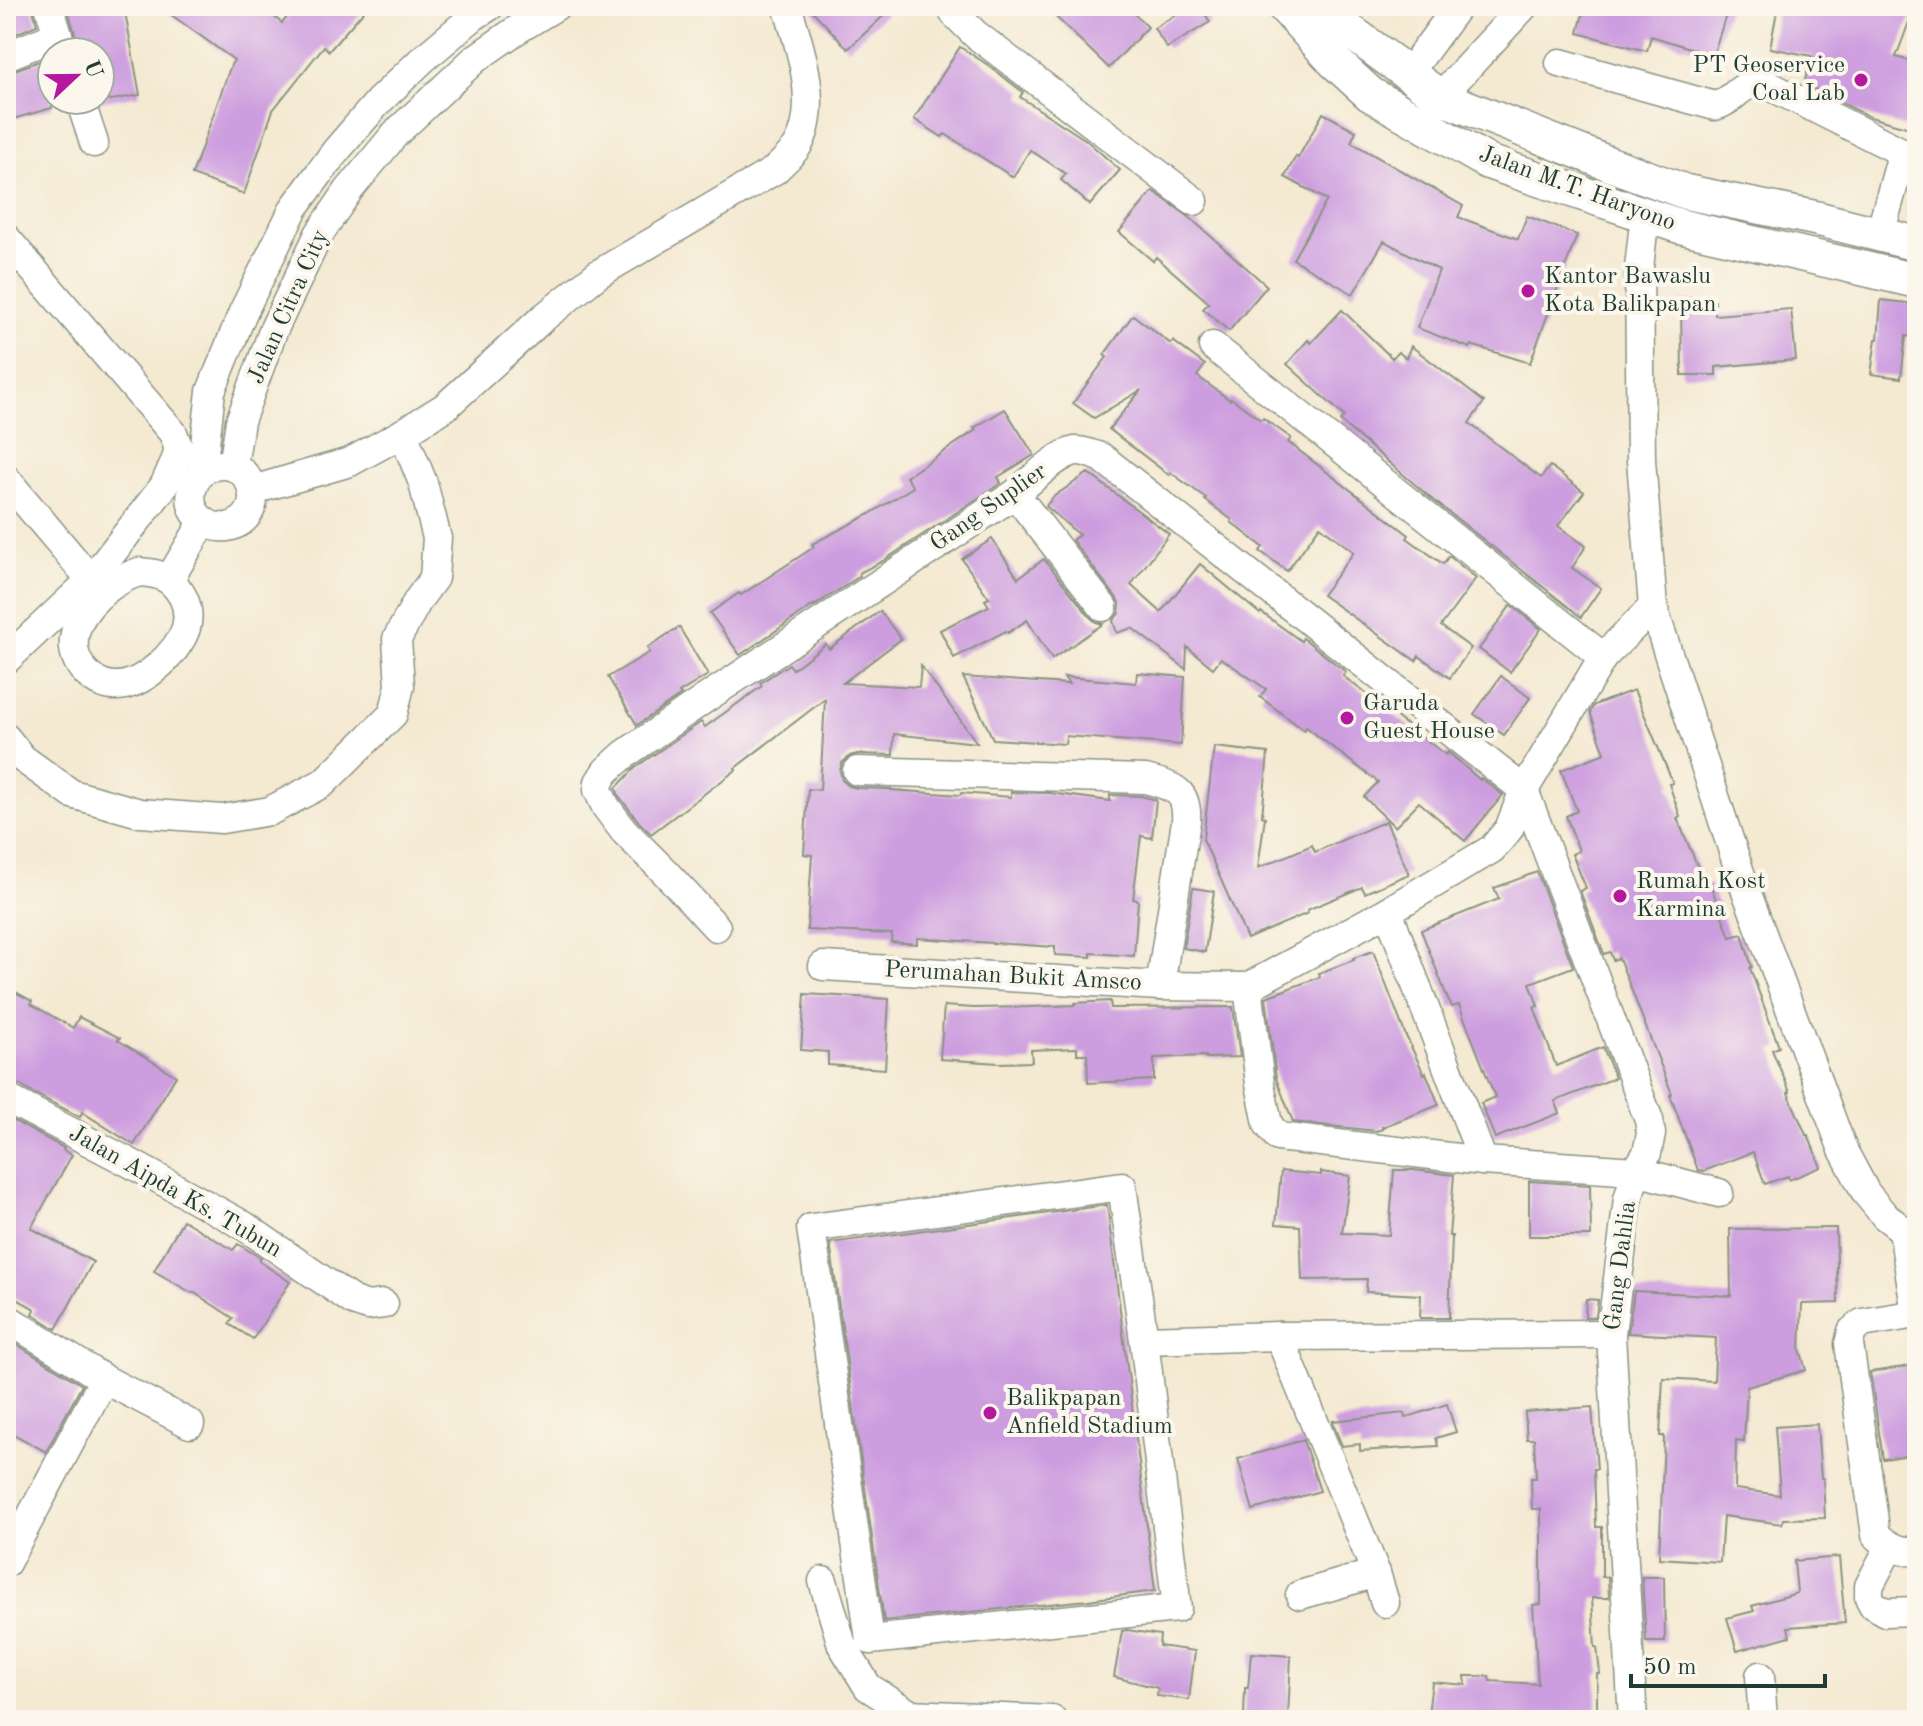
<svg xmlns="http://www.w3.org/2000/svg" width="1923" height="1726" font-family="'Old Standard TT',serif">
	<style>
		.building { fill: #cd9edf }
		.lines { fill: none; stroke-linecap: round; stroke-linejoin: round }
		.minor-casing { stroke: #8a9382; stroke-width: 31 }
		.major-casing { stroke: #8a9382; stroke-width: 37 }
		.minor { stroke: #fff; stroke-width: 28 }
		.major { stroke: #fff; stroke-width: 34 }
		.poi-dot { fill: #b5179e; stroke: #fbf7ec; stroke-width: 3 }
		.labels { text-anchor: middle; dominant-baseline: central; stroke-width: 8; stroke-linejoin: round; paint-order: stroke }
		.poi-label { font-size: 24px; fill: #1f3d34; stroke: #fbf7ec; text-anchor: start }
		.street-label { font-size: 24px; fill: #1f3d34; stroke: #fbf7ec }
	</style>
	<rect width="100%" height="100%" fill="#fbf7ec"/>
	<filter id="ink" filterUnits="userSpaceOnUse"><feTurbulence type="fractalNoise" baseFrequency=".0125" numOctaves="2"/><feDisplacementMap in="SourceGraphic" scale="16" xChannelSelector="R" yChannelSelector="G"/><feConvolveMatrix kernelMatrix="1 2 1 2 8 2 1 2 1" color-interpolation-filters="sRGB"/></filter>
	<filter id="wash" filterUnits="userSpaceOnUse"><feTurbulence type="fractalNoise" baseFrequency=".006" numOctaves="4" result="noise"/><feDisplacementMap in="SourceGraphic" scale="32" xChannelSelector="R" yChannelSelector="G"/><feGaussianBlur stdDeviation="1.8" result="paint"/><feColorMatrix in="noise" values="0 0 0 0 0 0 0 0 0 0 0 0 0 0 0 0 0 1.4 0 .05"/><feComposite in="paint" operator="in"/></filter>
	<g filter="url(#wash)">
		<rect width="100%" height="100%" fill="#f4e9d1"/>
		<g id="blocks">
			<g class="building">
				<polygon points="14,6 32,6 37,25 6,38 6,9"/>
				<polygon points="67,6 124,6 140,95 100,102 100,52 80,52"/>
				<polygon points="159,6 261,6 282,23 297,6 368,6 329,51 324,46 273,110 244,194 192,175 231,65 234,60"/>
				<polygon points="808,6 894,6 848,49"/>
				<polygon points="1065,6 1126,6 1148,27 1109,68 1055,16"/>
				<polygon points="1190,6 1200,6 1210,22 1167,48 1154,28"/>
				<polygon points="1585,6 1729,6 1713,55 1651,36 1647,51 1578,33"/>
				<polygon points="1778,6 1915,6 1896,57 1917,63 1917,130 1870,117 1804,84 1812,56 1770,48"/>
				<polygon points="960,47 985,63 1023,92 1020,97 1086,140 1120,170 1090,205 1061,180 1066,174 1030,150 1013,177 945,134 942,137 914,119"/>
				<polygon points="48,58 52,64 52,108 6,121 6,73"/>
				<polygon points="1323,113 1356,131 1351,142 1463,206 1458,217 1518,239 1527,216 1577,235 1530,363 1471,345 1470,348 1417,328 1439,270 1384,241 1353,294 1293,259 1327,200 1285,177 1296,156 1298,158"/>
				<polygon points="1153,191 1188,216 1267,286 1229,331 1203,309 1209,303 1156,257 1153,261 1119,232"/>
				<polygon points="1881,300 1915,304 1911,337 1906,336 1901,378 1871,374 1876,339 1878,339"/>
				<polygon points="1681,301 1715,301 1715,315 1791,309 1796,360 1716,367 1716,375 1682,375"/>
				<polygon points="1342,310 1392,358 1398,352 1406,358 1411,346 1484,402 1469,423 1541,478 1550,466 1584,492 1558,526 1586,546 1572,568 1601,588 1581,617 1432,499 1340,421 1344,416 1287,364 1308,340 1311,343"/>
				<polygon points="1133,315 1171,344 1173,341 1205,365 1197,376 1230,400 1231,398 1261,420 1263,418 1291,438 1288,442 1409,535 1407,538 1443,564 1449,556 1476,578 1441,626 1471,648 1450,678 1419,656 1416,661 1322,595 1354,552 1320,526 1287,571 1260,551 1263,547 1231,522 1232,520 1205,500 1206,498 1170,472 1169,475 1109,429 1141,390 1094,418 1073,403 1107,357 1104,355"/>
				<polygon points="1005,409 1034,455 998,477 1001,483 883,561 859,573 860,576 814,606 814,605 740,655 710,613 739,593 741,595 814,547 812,544 868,515 913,487 906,477 976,430 974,428"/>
				<polygon points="1088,473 1169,534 1131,585 1161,612 1200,564 1260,614 1261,612 1301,641 1303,638 1346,672 1343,676 1446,755 1448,752 1480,780 1481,778 1503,795 1465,841 1419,802 1395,827 1364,797 1378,782 1306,727 1304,730 1260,697 1266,689 1221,658 1213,668 1187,647 1186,669 1132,628 1117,633 1113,621 1119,613 1120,604 1116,597 1072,540 1079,535 1046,506 1053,497"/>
				<polygon points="992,539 1018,578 1044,559 1090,617 1096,622 1103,624 1052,659 1027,620 1008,633 1006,631 954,658 940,630 989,606 985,600 989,598 962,559"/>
				<polygon points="1511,605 1541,629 1510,672 1479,649"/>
				<polygon points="880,611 901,639 843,683 919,687 921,666 977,743 894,734 893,755 857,754 850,756 842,763 840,771 842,780 849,786 857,788 891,789 891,790 960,795 961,793 1011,797 1011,792 1050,793 1110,801 1110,795 1141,796 1156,800 1152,838 1141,836 1133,899 1138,900 1134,956 1091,953 1091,957 1055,955 1055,947 917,938 917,944 891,942 892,934 807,930 812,855 804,854 808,789 820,790 825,699 735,768 736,770 651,834 639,822 619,796 616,788 636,767 701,722 705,727 762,686 760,683 789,664 793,669 826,644 829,649"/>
				<polygon points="679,627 708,675 679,693 681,695 637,725 608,677 650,652 647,648"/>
				<polygon points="1137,673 1185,677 1181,745 1066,736 1065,744 993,739 963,677 1069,684 1064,677 1136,683"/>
				<polygon points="1501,676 1530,698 1504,735 1474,714"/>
				<polygon points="1634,690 1673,783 1669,784 1680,816 1677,818 1706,886 1710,884 1730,937 1742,934 1752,967 1750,968 1779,1047 1772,1050 1790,1092 1788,1093 1806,1135 1808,1135 1821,1167 1789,1180 1788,1176 1765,1184 1753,1152 1704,1171 1698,1170 1670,1095 1672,1094 1619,958 1613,960 1610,952 1604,954 1580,891 1586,888 1572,854 1579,851 1566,816 1577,811 1561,770 1605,753 1590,712 1594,705"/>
				<polygon points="1214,747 1268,753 1262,816 1265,817 1258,868 1312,845 1315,852 1386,821 1409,874 1365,893 1362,887 1307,910 1308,913 1247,939 1203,839"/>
				<polygon points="1537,872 1573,967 1530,983 1538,1006 1534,1007 1556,1066 1603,1047 1615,1078 1555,1101 1560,1113 1495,1138 1481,1103 1495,1097 1459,1005 1451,1007 1421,930 1499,899 1494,888"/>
				<polygon points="1193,888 1214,891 1205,952 1183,948"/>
				<polygon points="1373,951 1406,1036 1424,1074 1426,1073 1439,1105 1382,1127 1383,1129 1376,1131 1293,1122 1276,1078 1266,997 1320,977 1319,973 1354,960 1353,958"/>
				<polygon points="6,987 32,1001 31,1004 73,1028 79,1017 120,1038 118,1040 176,1076 134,1145 82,1112 80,1117 29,1091 6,1076"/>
				<polygon points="805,994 889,999 885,1069 828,1065 828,1052 801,1050"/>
				<polygon points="1110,1001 1111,1008 1233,1007 1240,1057 1206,1058 1206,1056 1154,1058 1154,1080 1088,1083 1087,1054 1077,1054 1077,1048 1031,1050 1032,1062 999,1063 940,1059 944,1006 974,1008 1030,1007 1075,1005 1075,1003"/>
				<polygon points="12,1120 64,1148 63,1150 72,1155 31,1228 93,1262 56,1329 33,1314 35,1309 6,1293 6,1131"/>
				<polygon points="1394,1170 1413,1170 1454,1175 1449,1236 1452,1236 1449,1318 1420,1318 1421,1295 1366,1292 1367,1279 1302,1280 1300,1226 1276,1224 1281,1171 1321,1175 1321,1172 1350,1176 1342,1233 1389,1235"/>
				<polygon points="1529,1181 1590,1185 1591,1236 1529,1236"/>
				<polygon points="1107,1205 1155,1591 1088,1600 884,1621 830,1243"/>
				<polygon points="183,1220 233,1250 238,1244 261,1258 259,1261 290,1282 253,1339 229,1324 233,1318 193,1292 192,1293 154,1271"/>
				<polygon points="1836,1228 1838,1303 1802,1304 1800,1349 1806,1370 1747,1387 1744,1441 1736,1440 1735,1489 1780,1495 1775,1427 1817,1424 1821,1478 1823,1478 1825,1518 1783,1519 1782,1524 1723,1516 1720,1562 1659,1558 1663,1462 1664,1436 1660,1436 1663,1378 1714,1381 1716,1338 1628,1333 1634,1291 1731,1296 1730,1229"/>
				<polygon points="1586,1299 1598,1300 1596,1317 1585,1317"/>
				<polygon points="16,1344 82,1385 46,1452 6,1430 6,1363"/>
				<polygon points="1917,1365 1917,1454 1883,1459 1870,1372"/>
				<polygon points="1447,1404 1456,1432 1436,1438 1438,1446 1360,1451 1360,1444 1342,1446 1333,1424 1333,1421 1404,1413 1405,1418"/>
				<polygon points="1592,1407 1597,1469 1594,1469 1596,1527 1602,1527 1602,1577 1608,1577 1609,1598 1592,1598 1595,1647 1597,1647 1600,1674 1597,1674 1597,1714 1560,1714 1560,1720 1480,1720 1428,1714 1432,1682 1466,1685 1465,1676 1489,1676 1490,1681 1538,1684 1533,1605 1541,1604 1541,1509 1532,1509 1531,1478 1536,1478 1534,1439 1527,1439 1525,1412"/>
				<polygon points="1303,1440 1320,1491 1253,1510 1238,1459"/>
				<polygon points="1839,1557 1845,1623 1788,1627 1790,1636 1737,1651 1727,1618 1754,1611 1752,1606 1797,1593 1794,1561"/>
				<polygon points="1642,1577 1664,1577 1665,1642 1646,1642"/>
				<polygon points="1127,1630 1160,1635 1159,1646 1195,1651 1189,1700 1157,1696 1158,1688 1114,1677 1122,1631"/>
				<polygon points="1251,1653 1291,1656 1288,1718 1244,1715 1245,1688 1248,1688"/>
			</g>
		</g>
	</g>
	<g filter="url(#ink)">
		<use href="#blocks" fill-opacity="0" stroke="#8a9382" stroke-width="2"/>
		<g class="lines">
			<g class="minor-casing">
				<g id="minor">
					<polyline points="49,6 63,51"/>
					<polyline points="951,6 954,13 975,34 1194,201"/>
					<polyline points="6,56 58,35"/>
					<path d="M1560 63 1715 106C1735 101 1740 81 1764 83L1898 150 1900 162 1880 234"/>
					<polyline points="1408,74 1458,6"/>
					<polyline points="1440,97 1524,6"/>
					<polyline points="80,100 94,143"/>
					<polyline points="1645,214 1639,268 1641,460 1653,607 1745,888 1843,1150 1866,1193 1885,1216 1903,1230 1917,1235"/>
					<polyline points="6,238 173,433 178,446 177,457 164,486 91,580 6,660"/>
					<polyline points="1213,346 1603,657"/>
					<polyline points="233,466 240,421 273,331 319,234 349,190 396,133 475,59 515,31 556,6"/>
					<path d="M202 471C252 444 274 518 227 527 219 528 210 526 203 521 186 507 189 486 202 471L211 391 243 312 294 208 335 152 379 101 423 59 474 16 490 6"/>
					<polyline points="6,479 91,580"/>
					<path d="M253 490 350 462 403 433 445 407 543 318 598 274 775 170C782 163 791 155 797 147 821 108 800 46 787 6"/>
					<polyline points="1015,494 1103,607"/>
					<path d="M139 572C154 573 167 575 177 588 186 599 190 613 186 628 178 653 141 688 113 686 101 685 90 678 82 668 54 629 103 583 139 572Z"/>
					<polyline points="169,580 204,521"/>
					<polyline points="6,738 22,758 72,794 140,813 222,819 270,811 323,783 393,714 400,686 397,639 418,600 434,578 437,538 423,483 403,433"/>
					<path d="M857 771 1146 779C1173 787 1188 789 1186 821L1160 986"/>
					<polyline points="1388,911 1483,1161"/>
					<path d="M716 927 666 873 624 831 606 807 598 790 599 782 606 771 625 754 706 698 1015 494C1031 481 1056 455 1075 451 1083 450 1093 455 1101 457L1524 790 1649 1120 1651 1134 1647 1153 1636 1171 1628 1199 1611 1334 1633 1720"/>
					<polyline points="823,966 1160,986 1248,987 1388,911 1492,849 1509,829 1524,790 1603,657 1653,607"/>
					<polyline points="1248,987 1260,1084 1268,1124 1278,1137 1483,1161 1636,1171 1719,1193"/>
					<polyline points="6,1098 132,1164 243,1225 353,1301 368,1306 384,1304"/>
					<polygon points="1122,1186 1144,1340 1177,1608 870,1640 811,1228"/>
					<polyline points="1903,1230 1916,1314"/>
					<path d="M1917 1314 1862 1323 1852 1331 1849 1344 1876 1535C1889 1546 1899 1553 1917 1551"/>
					<polyline points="6,1318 104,1379 6,1563"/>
					<polyline points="1279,1336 1376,1573 1300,1595"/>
					<polyline points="1144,1340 1279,1336 1611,1334"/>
					<polyline points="104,1379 190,1424"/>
					<polyline points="1890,1546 1869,1586 1869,1597 1873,1605 1885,1612 1917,1611"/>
					<polyline points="1376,1573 1385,1603"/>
					<polyline points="823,1581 842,1645 868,1687 910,1714 1052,1720"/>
					<polyline points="1760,1676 1763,1720"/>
				</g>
			</g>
			<g class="major-casing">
				<g id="major">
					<polyline points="1284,6 1334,61 1370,94 1488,162 1679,226 1917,281"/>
					<polyline points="1324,6 1351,32 1440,97 1610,164 1686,192 1815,218 1917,244"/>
				</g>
			</g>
			<use href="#minor" class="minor"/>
			<use href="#major" class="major"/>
		</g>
	</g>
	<g class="poi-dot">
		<circle cx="1861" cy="80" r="8"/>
		<circle cx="1528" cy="291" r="8"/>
		<circle cx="1347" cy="718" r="8"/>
		<circle cx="1620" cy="896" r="8"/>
		<circle cx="990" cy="1413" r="8"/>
	</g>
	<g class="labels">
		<g class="poi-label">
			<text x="1845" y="66" text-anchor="end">PT Geoservice<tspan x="1845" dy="28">Coal Lab</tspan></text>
			<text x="1544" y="277">Kantor Bawaslu<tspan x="1544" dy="28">Kota Balikpapan</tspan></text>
			<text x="1363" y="704">Garuda<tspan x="1363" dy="28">Guest House</tspan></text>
			<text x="1636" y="882">Rumah Kost<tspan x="1636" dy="28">Karmina</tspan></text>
			<text x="1006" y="1399">Balikpapan<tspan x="1006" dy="28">Anfield Stadium</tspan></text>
		</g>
		<g class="street-label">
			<text transform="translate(1577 189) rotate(20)">Jalan M.T. Haryono</text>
			<text transform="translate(289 307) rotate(-66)">Jalan Citra City</text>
			<text transform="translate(989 508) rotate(-35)">Gang Suplier</text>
			<text transform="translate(1013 977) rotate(3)">Perumahan Bukit Amsco</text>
			<text transform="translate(175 1192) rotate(30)">Jalan Aipda Ks. Tubun</text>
			<text transform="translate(1621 1266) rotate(-83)">Gang Dahlia</text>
		</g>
	</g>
	<rect width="1923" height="1726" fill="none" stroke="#fbf7ec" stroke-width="32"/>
	<g transform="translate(76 76) rotate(68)"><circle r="38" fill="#fbf7ec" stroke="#a3ada2" stroke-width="2"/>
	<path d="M0-6L14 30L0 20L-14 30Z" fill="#b5179e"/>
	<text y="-12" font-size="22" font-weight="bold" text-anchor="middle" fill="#1f3d34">U</text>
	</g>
	<path d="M1631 1674v12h194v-12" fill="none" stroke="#1f3d34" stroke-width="4"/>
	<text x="1643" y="1674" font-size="24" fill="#1f3d34" stroke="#fbf7ec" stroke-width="6" paint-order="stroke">50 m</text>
</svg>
